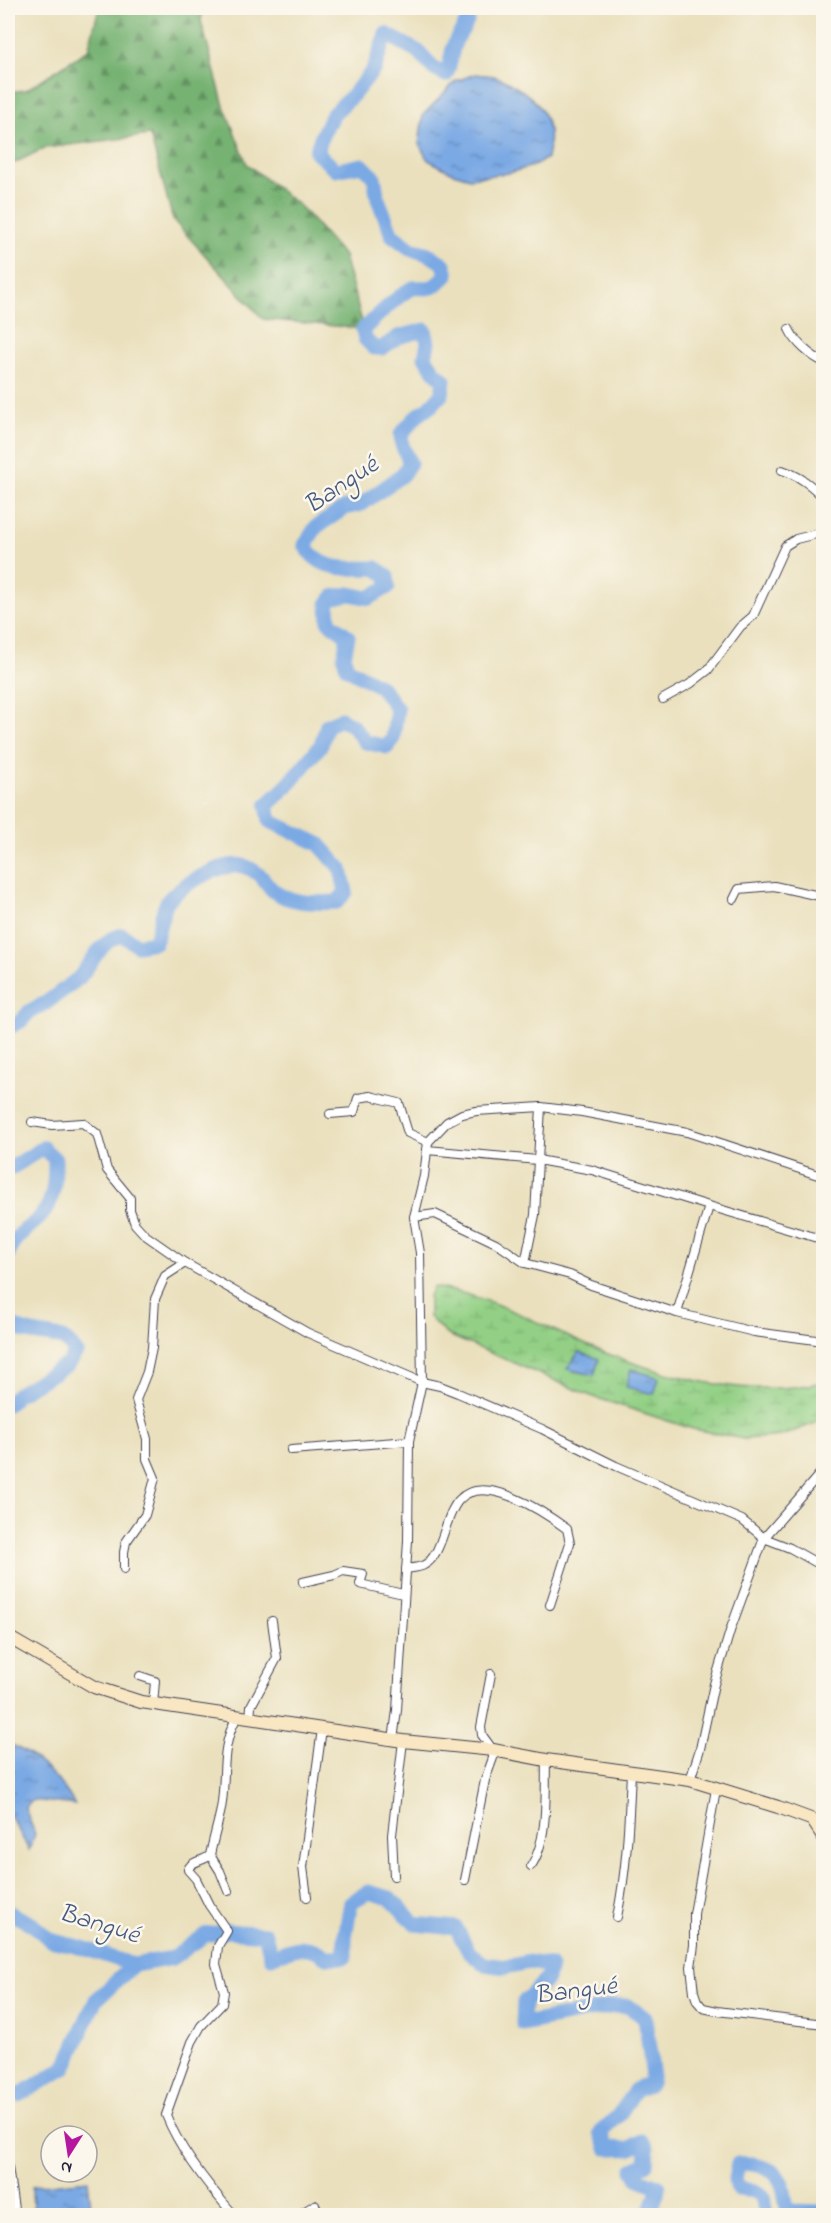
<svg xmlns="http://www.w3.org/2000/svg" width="831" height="2223" font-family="'Indie Flower',sans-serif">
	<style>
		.forest { fill: url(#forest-firs); stroke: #4c6a56; stroke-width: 1.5 }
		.wetland { fill: url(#wetland-marsh); stroke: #5a7960; stroke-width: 1.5 }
		.water { fill: url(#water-ripples); stroke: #4e6690; stroke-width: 1.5 }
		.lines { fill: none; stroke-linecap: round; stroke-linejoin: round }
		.river { stroke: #7aa9e4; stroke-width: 15 }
		.minor-casing { stroke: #403e4e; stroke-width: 10 }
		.secondary-casing { stroke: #403e4e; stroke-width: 14 }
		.minor { stroke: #fff; stroke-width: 8 }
		.secondary { stroke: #f9e7c3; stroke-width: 12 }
		.labels { text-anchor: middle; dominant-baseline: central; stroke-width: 5; stroke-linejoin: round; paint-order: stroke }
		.water-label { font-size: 26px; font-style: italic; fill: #45587f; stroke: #fbf7ec }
	</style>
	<defs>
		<pattern id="forest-firs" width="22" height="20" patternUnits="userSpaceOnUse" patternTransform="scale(1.5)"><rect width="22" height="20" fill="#76b272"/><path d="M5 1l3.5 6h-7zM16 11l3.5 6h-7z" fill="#60905f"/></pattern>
		<pattern id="wetland-marsh" width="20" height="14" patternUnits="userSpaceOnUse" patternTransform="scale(1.5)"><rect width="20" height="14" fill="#93d085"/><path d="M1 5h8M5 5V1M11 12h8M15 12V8" fill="none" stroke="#7eb274"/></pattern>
		<pattern id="water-ripples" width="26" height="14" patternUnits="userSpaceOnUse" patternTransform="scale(1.5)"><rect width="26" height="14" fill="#7aa9e4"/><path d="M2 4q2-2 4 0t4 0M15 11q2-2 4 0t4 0" fill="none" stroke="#6489ba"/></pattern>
	</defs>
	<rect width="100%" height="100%" fill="#fbf7ec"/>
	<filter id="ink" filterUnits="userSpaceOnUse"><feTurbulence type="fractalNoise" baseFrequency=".0167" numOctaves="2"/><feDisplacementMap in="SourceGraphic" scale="12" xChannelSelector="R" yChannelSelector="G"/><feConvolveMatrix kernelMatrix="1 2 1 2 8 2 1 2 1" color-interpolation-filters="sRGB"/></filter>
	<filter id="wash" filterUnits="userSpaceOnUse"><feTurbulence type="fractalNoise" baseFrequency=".008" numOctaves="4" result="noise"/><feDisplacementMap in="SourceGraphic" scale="24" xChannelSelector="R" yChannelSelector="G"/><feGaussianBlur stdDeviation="1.35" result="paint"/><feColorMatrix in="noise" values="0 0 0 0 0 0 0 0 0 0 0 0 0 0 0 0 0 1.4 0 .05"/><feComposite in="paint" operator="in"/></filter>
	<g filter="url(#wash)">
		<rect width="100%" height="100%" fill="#eae0bd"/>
		<polygon class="forest" points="99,8 203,8 201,21 224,106 247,164 301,207 344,256 364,329 263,319 173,220 150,135 45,148 8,166 8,92 26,90 88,50"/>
		<path class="wetland" d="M433 1287C445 1289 457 1291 469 1295 517 1309 561 1336 608 1354 675 1379 752 1399 823 1382V1420L781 1436 744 1439 693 1429 591 1396 446 1334 429 1317V1296Z"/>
		<g class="water">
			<path d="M475 74C482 75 488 75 494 76 502 78 509 83 516 87 544 103 555 126 547 158L536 165 509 173 470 178 453 173 428 160 419 144 423 115 456 81Z"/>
			<polygon points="579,1352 599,1359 594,1375 567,1369"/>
			<polygon points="631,1369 659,1378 654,1394 626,1387"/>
			<path d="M8 1743C36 1756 60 1778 75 1805L33 1800 25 1808 35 1834 29 1850 14 1822 8 1814Z"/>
			<polygon points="88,2180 92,2215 33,2215 32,2186"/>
		</g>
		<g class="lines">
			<g class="river">
				<path d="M8 1028 21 1021 30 1011 46 1003 79 978 101 948 111 939 122 935 137 945 155 942C158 933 163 908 167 902 178 886 223 861 243 866 264 872 266 888 278 894 296 904 318 903 337 902L346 892 341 869 319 844 270 821 267 805 288 785 321 745 327 725 341 719 353 726 365 742 387 747 393 738 397 709 381 687 347 668 344 657 348 636 329 622 328 604 333 597 350 594 369 598 388 587 387 576 376 568C349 568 320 573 305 545L316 527 345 508 362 504 402 475 410 463 402 445 401 434 417 416 431 406 442 394 444 380 434 371 425 357 428 343 425 330 398 337 382 348H374L365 339 363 330C373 320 401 292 413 288 419 287 427 289 432 287 437 285 443 278 447 275L444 264 428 254 411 249 392 235 378 199 374 177 362 165 336 170 316 152 323 133 333 114 353 95 374 69 386 34 419 52 434 69 446 75C451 64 451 52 455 42 461 30 470 22 470 8"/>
				<path d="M8 1167H13L43 1148 55 1159C55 1178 55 1201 41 1216 26 1232 16 1232 8 1254"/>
				<path d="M8 1322C25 1338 53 1332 66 1341 70 1344 73 1349 76 1352L68 1364 18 1394 8 1404"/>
				<path d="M8 1912 32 1924 50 1940 83 1948 134 1965 173 1958 205 1935 227 1931 265 1934 271 1957C290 1949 308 1941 326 1957H345V1937L351 1902 368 1892 390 1898 415 1924 456 1928 469 1952 484 1964 506 1967 529 1962 550 1966 547 1979 524 2002 523 2024 614 2006H628L645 2018 652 2070 650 2085 636 2089 618 2116 601 2132 607 2148 629 2149 642 2141 647 2148 646 2164 633 2170 637 2178 659 2187 649 2216"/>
				<polyline points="8,2091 19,2095 65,2068 95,2001 134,1965"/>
				<path d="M766 2216 763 2196 755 2191 738 2189 735 2179 738 2164C752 2162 772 2166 780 2180 785 2187 785 2200 787 2208L792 2211 824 2212"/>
			</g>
		</g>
	</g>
	<g filter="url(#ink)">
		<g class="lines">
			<g class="minor-casing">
				<g id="minor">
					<path d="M789 329C795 342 810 356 824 362"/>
					<path d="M782 470C800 476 811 485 824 498"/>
					<polyline points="663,699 690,684 708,670 740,627 753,616 785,546 796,539 816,534 824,530"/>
					<polyline points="734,899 739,889 774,886 824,897"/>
					<polyline points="330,1114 354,1112 358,1098 370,1096 399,1103 408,1133 428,1142"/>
					<polyline points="32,1122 52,1125 83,1123 97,1134 107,1170 130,1198 130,1210 135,1224 145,1235 185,1263 308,1333 422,1382 440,1386 458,1393 542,1429 616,1466 742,1520 764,1538 790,1548 824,1567"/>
					<polyline points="427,1150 538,1160 541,1107"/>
					<polyline points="709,1206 824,1240"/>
					<polyline points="414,1217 435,1214 496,1243 525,1263 570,1275 591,1285 677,1313 754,1332 824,1341"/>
					<polyline points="525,1263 535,1215 538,1160 592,1170 709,1206 677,1313"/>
					<polyline points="291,1450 409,1441"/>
					<polyline points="124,1569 124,1552 126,1542 145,1515 155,1478 147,1459 147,1439 136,1400 147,1372 152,1348 155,1299 165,1276 185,1263"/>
					<path d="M406 1569C411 1568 419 1568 424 1565 443 1556 444 1516 459 1500 484 1472 544 1512 567 1529L570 1543 550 1605"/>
					<polyline points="303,1582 334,1575 343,1571 363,1574 360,1584 403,1594"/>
					<polyline points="140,1676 155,1681 153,1705"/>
					<polyline points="250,1719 251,1706 277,1658 272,1621"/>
					<polyline points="393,1740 397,1710 408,1541 409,1441 422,1382 420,1253 414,1217 424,1176 428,1142 447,1122 462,1114 476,1111 541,1107 582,1112 687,1132 824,1177"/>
					<polyline points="690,1780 700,1749 714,1684 731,1628 764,1538 824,1469"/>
					<polyline points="716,1789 694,1914 694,1945 691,1967 694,1992 697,2001 703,2008 717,2011 824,2024"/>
					<path d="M210 1855C203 1862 191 1860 188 1870L196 1879 209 1905 227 1931 218 1946 216 1964 224 1992 222 2004 201 2026 192 2042 166 2115C180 2150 210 2188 235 2216"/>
					<path d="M531 1866C549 1840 545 1791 546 1760"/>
					<polyline points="394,1876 392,1835 403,1741"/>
					<polyline points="465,1880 485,1780 493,1758 493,1750 482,1735 481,1727 491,1674"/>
					<path d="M228 1891 220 1871 210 1855C213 1840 218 1824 221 1809 227 1776 219 1749 237 1717"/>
					<polyline points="307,1897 303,1867 322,1729"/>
					<path d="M617 1917C627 1870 629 1819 631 1771"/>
					<polyline points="8,2167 15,2216"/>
					<polyline points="297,2216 315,2205 320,2216"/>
				</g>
			</g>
			<g class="secondary-casing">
				<g id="secondary">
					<polyline points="8,1637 94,1687 141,1702 403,1741 493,1750 546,1760 690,1780 778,1807 824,1824"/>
					<polyline points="813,1821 824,1838"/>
				</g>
			</g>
			<use href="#minor" class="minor"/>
			<use href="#secondary" class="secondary"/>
		</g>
	</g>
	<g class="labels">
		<g class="water-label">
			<text transform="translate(342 486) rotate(-34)">Bangué</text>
			<text transform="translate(99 1925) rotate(17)">Bangué</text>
			<text transform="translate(576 1992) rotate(-7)">Bangué</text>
		</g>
	</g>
	<rect width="831" height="2223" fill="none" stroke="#fbf7ec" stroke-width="30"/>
	<g transform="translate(69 2154) rotate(192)"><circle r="28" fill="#fbf7ec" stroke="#a4a2a5" stroke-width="1.5"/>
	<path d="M0-4.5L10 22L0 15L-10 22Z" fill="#b5179e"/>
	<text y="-9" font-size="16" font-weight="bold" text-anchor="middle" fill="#22223b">N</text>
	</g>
</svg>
